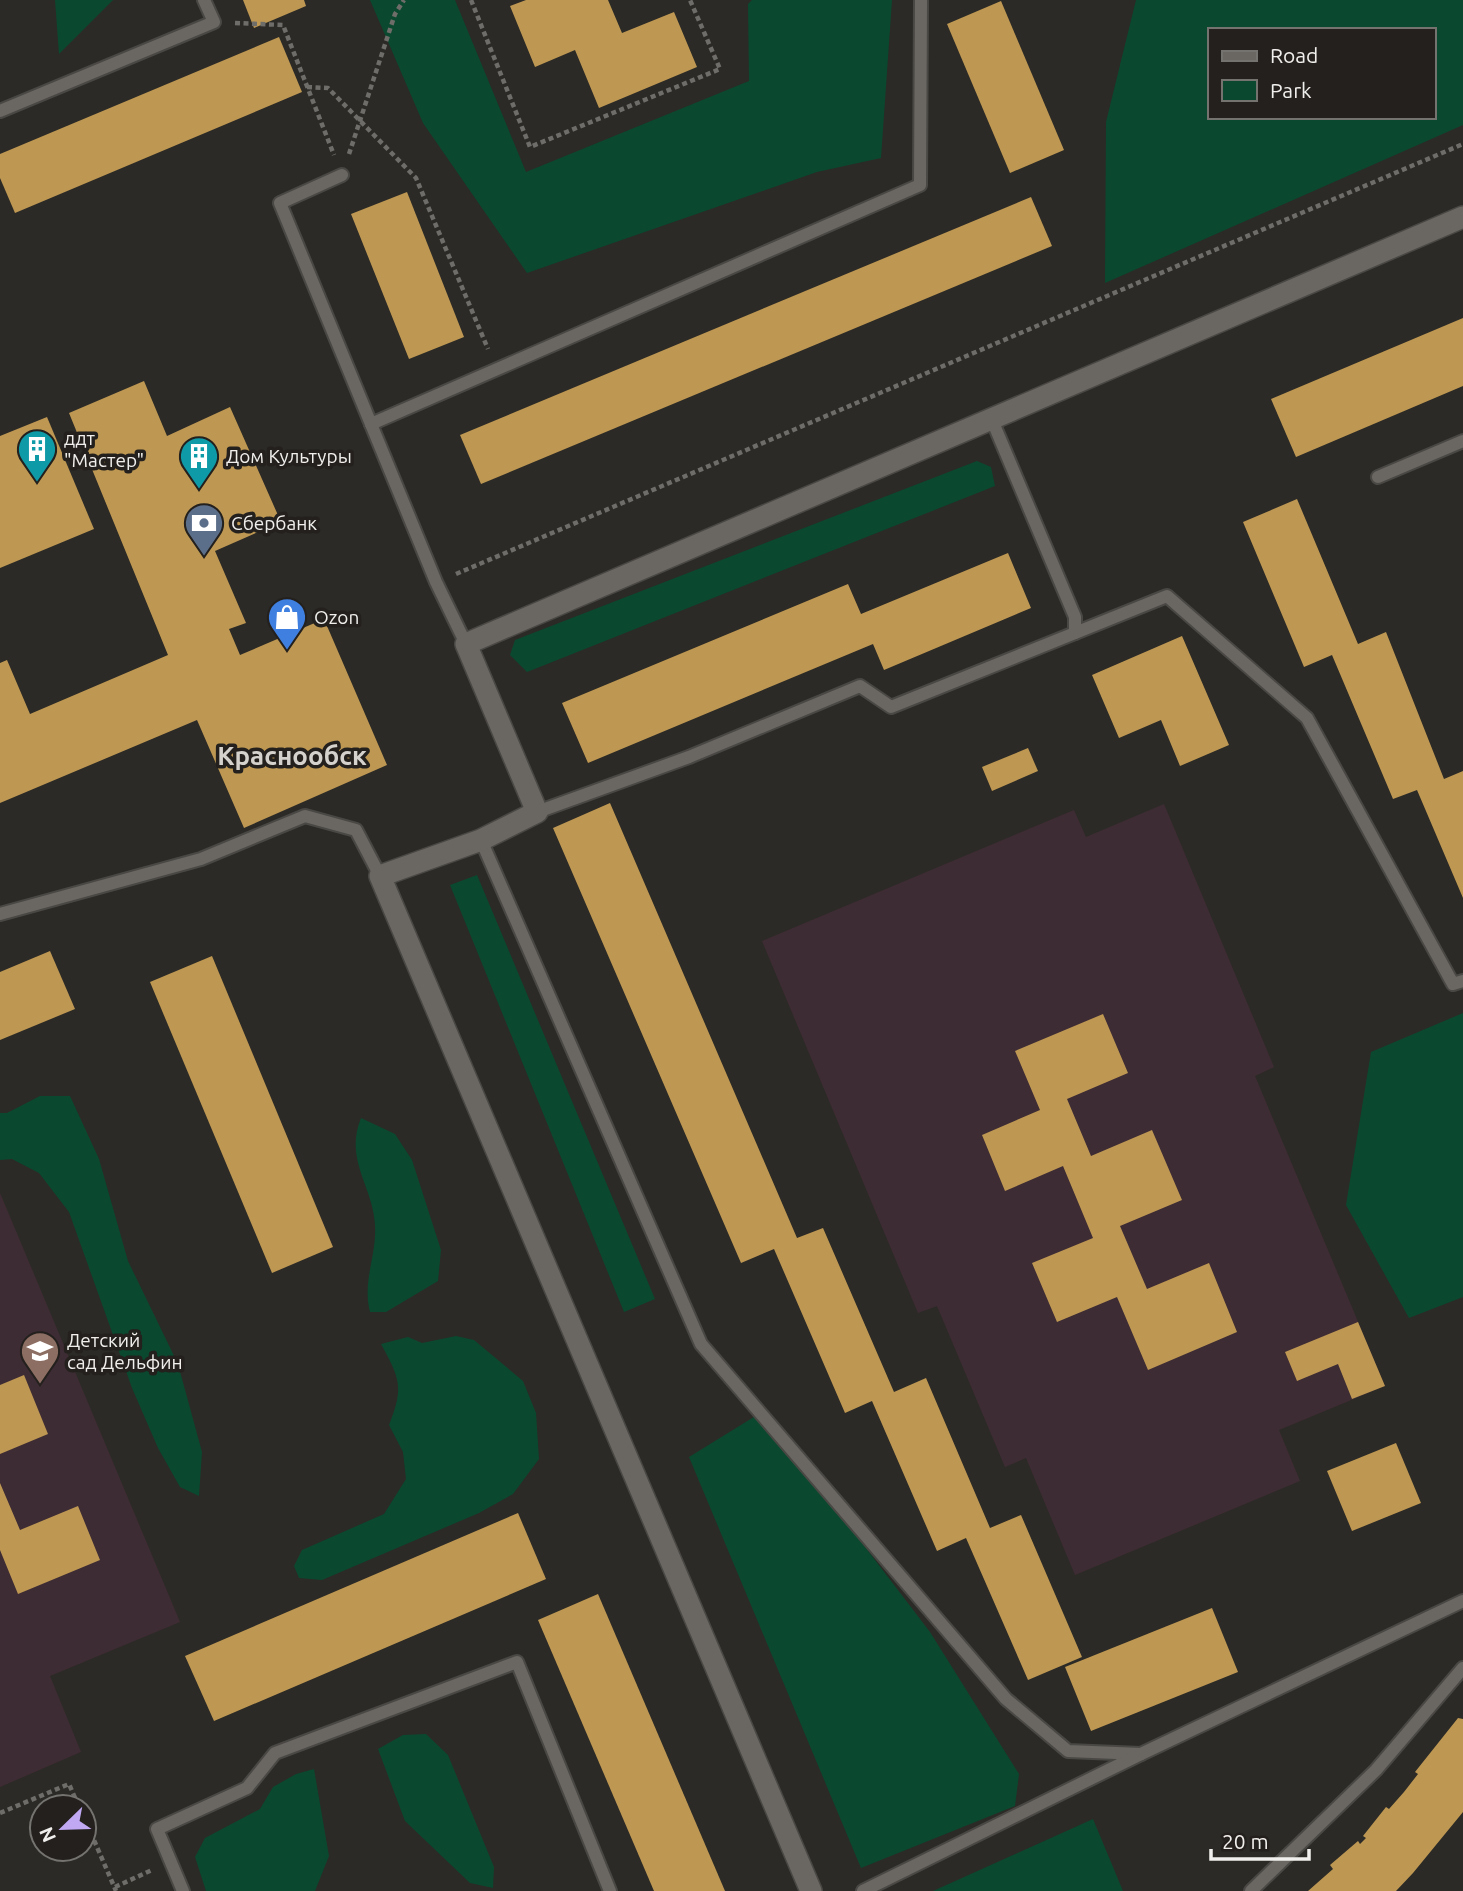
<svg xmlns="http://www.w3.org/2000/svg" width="1463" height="1891" font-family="Ubuntu,sans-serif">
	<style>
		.education { fill: #3e2c34 }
		.green { fill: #0a492f; fill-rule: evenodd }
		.building { fill: #be9853 }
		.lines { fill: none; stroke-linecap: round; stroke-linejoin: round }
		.lane-casing { stroke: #4a4844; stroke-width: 16 }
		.street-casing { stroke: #4a4844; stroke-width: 24 }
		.path { stroke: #6f6d6a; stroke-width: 4.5; stroke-dasharray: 5 3.5; stroke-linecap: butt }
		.lane { stroke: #6a6763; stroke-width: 12 }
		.street { stroke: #6a6763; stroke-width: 21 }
		.labels { text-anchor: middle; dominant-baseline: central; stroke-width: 7; stroke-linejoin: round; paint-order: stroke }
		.poi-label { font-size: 19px; fill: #f1efed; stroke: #23201d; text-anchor: start }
		.district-label { font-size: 26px; font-weight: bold; fill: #d5d1cc; stroke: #23201d }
	</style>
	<rect width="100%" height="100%" fill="#2c2a26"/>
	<g class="education">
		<polygon points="1164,804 1274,1067 1255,1076 1385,1386 1279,1430 1300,1481 1075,1575 1026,1458 1005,1467 937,1306 918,1313 762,941 1074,810 1086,837"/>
		<polygon points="0,1193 180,1622 50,1676 81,1752 0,1787"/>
	</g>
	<g class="green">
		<polygon points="55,0 113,0 59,54"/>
		<polygon points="370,0 455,0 526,172 749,81 748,4 752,0 892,0 881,158 817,172 527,273 423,123"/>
		<path d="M1136 0H1463V125L1105 283 1106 122ZM1209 30H1433V117H1209Z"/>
		<polygon points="977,461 991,467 995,486 527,672 510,655 515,640"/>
		<polygon points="477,875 655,1299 624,1312 450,885"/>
		<polygon points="1463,1013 1463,1297 1409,1318 1346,1205 1371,1052"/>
		<polygon points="40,1096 70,1096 99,1159 128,1261 178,1364 202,1452 199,1496 180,1487 158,1448 132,1388 69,1212 39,1173 12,1159 0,1160 0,1113 7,1113"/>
		<path d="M361 1118 395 1134 412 1160 441 1250 438 1281 386 1312H370C362 1281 377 1255 375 1225 373 1186 344 1160 361 1118Z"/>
		<path d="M456 1336 474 1340 523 1381 536 1413 539 1459 513 1494 479 1513 322 1580 299 1578 294 1566 302 1550 384 1514 406 1479 403 1452 389 1425C404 1387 400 1379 381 1344L408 1337 422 1343Z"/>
		<polygon points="762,1412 930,1632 1019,1774 1015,1806 861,1868 689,1457"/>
		<polygon points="426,1734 448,1755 494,1867 493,1888 470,1883 405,1821 378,1749 403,1735"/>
		<polygon points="314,1769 329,1856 315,1891 206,1891 195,1857 205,1838 260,1809 273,1787 296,1774"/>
		<polygon points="1093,1819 1123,1891 933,1891"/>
	</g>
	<g class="building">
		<polygon points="243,0 304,0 306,6 254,28"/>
		<polygon points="526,0 608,0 622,33 674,12 697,67 599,108 575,50 535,67 510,6"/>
		<polygon points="1001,1 1064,150 1010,173 947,24"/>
		<polygon points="279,37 302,92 15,213 0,178 0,154"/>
		<polygon points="407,192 464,337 409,359 351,214"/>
		<polygon points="1031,197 1052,246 481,484 460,435"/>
		<polygon points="1463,318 1463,386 1296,457 1271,399"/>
		<polygon points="144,381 167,436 230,407 281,522 215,551 246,623 229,629 240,655 324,619 387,765 244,828 197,720 0,803 0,663 7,660 30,714 168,655 69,413"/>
		<polygon points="47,417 94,529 0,568 0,436"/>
		<polygon points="1297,499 1358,644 1386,632 1444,779 1463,771 1463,898 1417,790 1393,799 1332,655 1304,667 1243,522"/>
		<polygon points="1008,553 1031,608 884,670 873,644 588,763 562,703 848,584 861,614"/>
		<polygon points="1182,636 1229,745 1180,766 1161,720 1119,738 1092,675"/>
		<polygon points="1028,748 1038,771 992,791 982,767"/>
		<polygon points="610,803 797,1238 823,1228 894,1392 926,1378 990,1528 1021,1515 1082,1657 1028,1680 966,1538 937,1551 872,1401 845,1413 774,1249 741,1263 553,828"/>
		<polygon points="50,951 75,1009 0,1040 0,972"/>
		<polygon points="212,956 333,1247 272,1273 150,982"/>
		<polygon points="1103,1014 1128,1073 1067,1099 1091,1156 1152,1130 1182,1200 1120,1226 1147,1289 1209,1263 1237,1332 1148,1370 1117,1297 1057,1322 1032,1263 1093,1238 1063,1166 1005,1191 982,1135 1040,1110 1015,1051"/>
		<polygon points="1358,1322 1385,1386 1352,1399 1338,1364 1297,1381 1285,1352"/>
		<polygon points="24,1375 48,1434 0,1454 0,1385"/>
		<polygon points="1396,1443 1421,1503 1352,1531 1327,1471"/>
		<polygon points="0,1483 20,1530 78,1506 100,1560 18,1594 0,1550"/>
		<polygon points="518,1513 546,1579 214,1721 185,1656"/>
		<polygon points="598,1594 725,1891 654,1891 538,1620"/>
		<polygon points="1212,1608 1238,1672 1091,1731 1065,1667"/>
		<polygon points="1458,1718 1463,1719 1463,1812 1413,1873 1396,1891 1308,1891 1333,1869 1330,1865 1358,1841 1360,1844 1366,1838 1363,1836 1386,1807 1389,1809 1404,1792 1418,1774 1415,1772"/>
	</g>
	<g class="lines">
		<g class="lane-casing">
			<g id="lane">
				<polyline points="0,111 214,22 204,0"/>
				<polyline points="342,175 280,203 436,582 466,644"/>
				<polyline points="992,420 1075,617 1075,633"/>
				<polyline points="371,424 920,185 921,0"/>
				<polyline points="1378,477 1463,441"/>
				<polyline points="537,812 689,757 860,686 891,707 1167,596 1307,718 1453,984 1463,981"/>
				<polyline points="481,840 701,1344 1006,1699 1068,1751 1141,1754"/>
				<polyline points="0,914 201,859 305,816 356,830 380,876"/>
				<polyline points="183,1891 157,1829 247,1788 275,1753 517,1662 610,1891"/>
				<polyline points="863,1891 1141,1754 1463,1601"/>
				<polyline points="1251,1891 1376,1770 1463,1668"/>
			</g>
		</g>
		<g class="street-casing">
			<polyline id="street" points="811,1891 380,876 481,840 537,812 466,644 1463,217"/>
		</g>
		<g class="path">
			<polyline points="471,0 530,147 720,69 690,0"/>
			<polyline points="235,23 283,25 334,155"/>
			<polyline points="307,87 328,88 416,178 488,349"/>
			<polyline points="349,154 395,14 404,0"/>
			<polyline points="456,574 1463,144"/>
			<polyline points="0,1813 69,1784 79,1807"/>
			<polyline points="84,1817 116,1891"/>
			<polyline points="115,1887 152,1870"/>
		</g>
		<use href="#lane" class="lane"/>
		<use href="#street" class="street"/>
	</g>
	<defs>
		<g id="building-pin" transform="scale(2.0125)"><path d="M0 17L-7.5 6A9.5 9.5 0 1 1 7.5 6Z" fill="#0f9aa8" stroke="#23201d"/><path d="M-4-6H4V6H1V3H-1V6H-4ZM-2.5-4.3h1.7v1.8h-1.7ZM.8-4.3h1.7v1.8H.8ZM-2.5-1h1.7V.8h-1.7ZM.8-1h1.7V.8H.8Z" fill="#fff"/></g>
		<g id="bank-pin" transform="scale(2.0125)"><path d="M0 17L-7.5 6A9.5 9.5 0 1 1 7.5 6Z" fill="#5c6f8a" stroke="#23201d"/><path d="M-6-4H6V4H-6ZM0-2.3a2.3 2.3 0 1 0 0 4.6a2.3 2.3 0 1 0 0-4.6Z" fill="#fff"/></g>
		<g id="shop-pin" transform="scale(2.0125)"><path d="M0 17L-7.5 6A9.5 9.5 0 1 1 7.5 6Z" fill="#3f7fe0" stroke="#23201d"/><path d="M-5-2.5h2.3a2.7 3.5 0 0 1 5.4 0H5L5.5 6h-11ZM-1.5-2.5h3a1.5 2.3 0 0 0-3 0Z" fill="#fff"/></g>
		<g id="school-pin" transform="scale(2.0125)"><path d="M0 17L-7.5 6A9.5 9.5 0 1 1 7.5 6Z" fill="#8d6e63" stroke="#23201d"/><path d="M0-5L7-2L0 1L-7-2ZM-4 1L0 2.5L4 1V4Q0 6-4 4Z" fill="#fff"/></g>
	</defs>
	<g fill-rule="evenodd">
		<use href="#building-pin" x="37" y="449"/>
		<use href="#building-pin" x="199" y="456"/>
		<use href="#bank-pin" x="204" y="523"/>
		<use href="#shop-pin" x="287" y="617"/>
		<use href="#school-pin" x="40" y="1351"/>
	</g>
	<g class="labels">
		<g class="poi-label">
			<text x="64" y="438">ддт<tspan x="64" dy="22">"Мастер"</tspan></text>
			<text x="226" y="456">Дом Культуры</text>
			<text x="231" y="523">Сбербанк</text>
			<text x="314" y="617">Ozon</text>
			<text x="67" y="1340">Детский<tspan x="67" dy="22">сад Дельфин</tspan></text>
		</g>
		<g class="district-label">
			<text x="292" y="755">Краснообск</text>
		</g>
	</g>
	<rect x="1208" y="28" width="228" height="91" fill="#23201d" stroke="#757370" stroke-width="2"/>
	<rect x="1222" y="51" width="35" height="10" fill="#6a6763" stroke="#757370" stroke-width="2"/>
	<text x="1270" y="63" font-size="21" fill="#f1efed">Road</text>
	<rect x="1222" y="80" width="35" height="21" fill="#0a492f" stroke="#757370" stroke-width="2"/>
	<text x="1270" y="98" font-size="21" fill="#f1efed">Park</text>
	<g transform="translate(63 1828) rotate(247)"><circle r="33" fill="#23201d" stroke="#757370" stroke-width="2"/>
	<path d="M0-5L12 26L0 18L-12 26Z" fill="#c0a8f3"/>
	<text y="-10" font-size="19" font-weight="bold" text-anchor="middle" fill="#f1efed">N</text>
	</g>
	<path d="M1211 1849v10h98v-10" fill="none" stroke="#f1efed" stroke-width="3.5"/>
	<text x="1222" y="1849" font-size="21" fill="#f1efed" stroke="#23201d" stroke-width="5" paint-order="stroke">20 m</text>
</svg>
